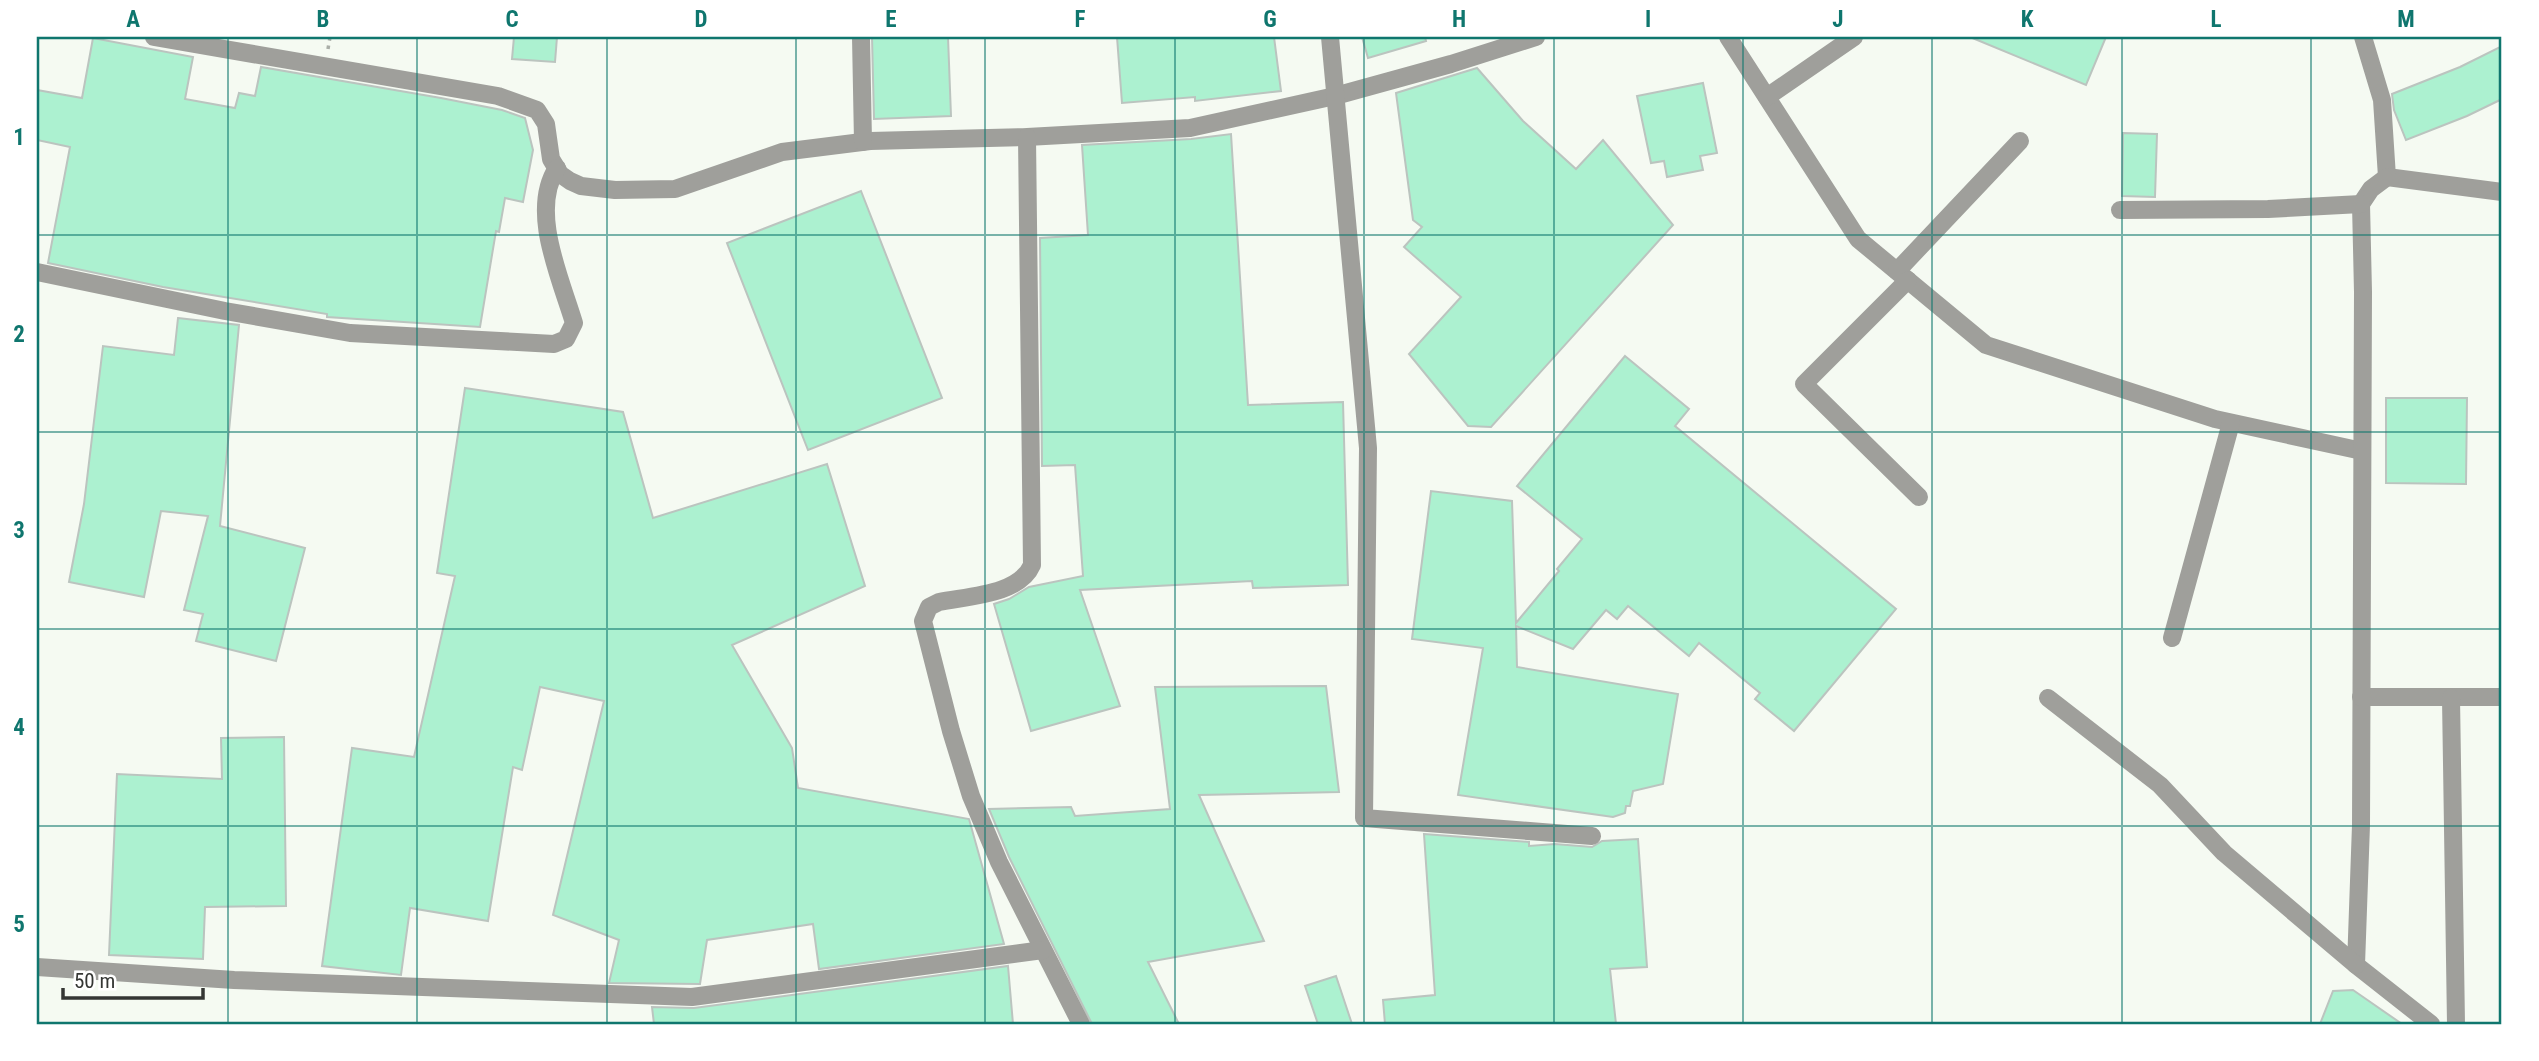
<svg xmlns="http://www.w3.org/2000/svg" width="2539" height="1061" font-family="'Roboto Condensed',sans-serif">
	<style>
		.building { fill: #acf1d0; stroke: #bbc4bf; stroke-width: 2 }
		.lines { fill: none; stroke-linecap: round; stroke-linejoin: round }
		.path { stroke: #aaaea8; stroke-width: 3.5; stroke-dasharray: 3.5 5; stroke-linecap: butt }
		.street { stroke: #9f9f9b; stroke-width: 18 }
		.grid { fill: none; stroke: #0f766e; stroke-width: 2; stroke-opacity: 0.55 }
		.neatline { fill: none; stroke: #0f766e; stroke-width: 2.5 }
		.grid-label { font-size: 23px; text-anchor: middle; font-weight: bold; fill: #0f766e }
	</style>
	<rect width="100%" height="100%" fill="#f5faf2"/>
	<g class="building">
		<polygon points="514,37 557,37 555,62 512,59"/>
		<polygon points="872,37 948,37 951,116 874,119"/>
		<polygon points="1117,37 1274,37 1281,91 1195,101 1195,97 1122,103"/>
		<polygon points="1362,37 1425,37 1426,41 1368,58"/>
		<polygon points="1970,37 2106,37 2086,85"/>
		<polygon points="93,38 193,57 185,99 235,108 239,93 255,96 261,67 441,98 502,110 525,118 533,150 523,202 505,198 499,232 496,231 480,327 327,317 327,314 163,287 48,263 70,147 37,140 37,90 82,98"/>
		<polygon points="2502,46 2502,99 2467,116 2406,140 2394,110 2392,94 2460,67"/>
		<polygon points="1477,68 1523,121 1576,169 1603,140 1673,225 1491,427 1468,426 1409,354 1461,297 1404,247 1422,227 1413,220 1396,93"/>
		<polygon points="1703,83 1717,153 1700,156 1703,170 1667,177 1664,161 1651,163 1637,96"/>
		<polygon points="2123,133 2157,134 2155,197 2122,196"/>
		<polygon points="1231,134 1248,405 1343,402 1348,585 1253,588 1252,581 1080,590 1120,706 1031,731 994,604 1009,599 1029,587 1083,576 1075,465 1042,466 1040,238 1088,235 1082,145 1191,139"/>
		<polygon points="861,191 942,398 808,450 727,243"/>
		<polygon points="178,318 239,325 220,526 305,548 276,661 196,641 203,614 184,610 208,516 161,511 144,597 69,582 84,504 103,346 174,355"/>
		<polygon points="1625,356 1689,409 1675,426 1896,609 1794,731 1755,699 1760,693 1699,643 1689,656 1628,606 1617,619 1606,610 1573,649 1516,626 1517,667 1678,694 1663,784 1633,791 1630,806 1626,806 1625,813 1613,817 1458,795 1483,648 1412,639 1431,491 1512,501 1516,623 1559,571 1557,569 1582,539 1517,486"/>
		<polygon points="465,388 623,412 653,518 827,464 865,586 732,645 792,748 798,788 969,819 1004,944 819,969 813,924 707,940 700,984 609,983 619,940 553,915 604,701 540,687 522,770 513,767 488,921 410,908 401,975 322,966 352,748 414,757 455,576 437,573"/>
		<polygon points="2386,398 2467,398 2466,484 2386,483"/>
		<polygon points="1326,686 1339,792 1199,795 1264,941 1148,962 1179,1024 1092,1024 1009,857 989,809 1071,807 1075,816 1170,809 1155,687"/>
		<polygon points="284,737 286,906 205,907 203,959 109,955 117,774 222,779 221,738"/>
		<polygon points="1424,834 1529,842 1529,846 1555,844 1592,847 1602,841 1638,839 1647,967 1610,969 1616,1024 1385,1024 1383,1000 1435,995"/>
		<polygon points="1008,966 1013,1024 654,1024 652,1007 694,1008"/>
		<polygon points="1336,976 1352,1024 1318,1024 1305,986"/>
		<polygon points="2353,990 2402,1024 2320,1024 2333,991"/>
	</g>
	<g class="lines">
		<polyline class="path" points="328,49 330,37"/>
		<g class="street">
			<polyline points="154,37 498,96 537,110 546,124 551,159 560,174 570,181 581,186 615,190 675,189 782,152 870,141 1027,137 1190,128 1335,96 1451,64 1536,37"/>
			<polyline points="861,37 863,142"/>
			<polyline points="1330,37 1368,448 1364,818 1592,836"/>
			<polyline points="1728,37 1858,239 1986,345 2215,419 2362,451"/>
			<polyline points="2363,37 2382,100 2387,177 2502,192"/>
			<polyline points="1767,97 1854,37"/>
			<path d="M1027 137 1032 565C1019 595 968 596 939 602L929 607 923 621 951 731 971 796 999 862 1081 1024"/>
			<polyline points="2387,177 2371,189 2361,204 2363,292 2361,825 2356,965 2431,1024"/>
			<polyline points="2120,210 2268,209 2361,204"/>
			<polyline points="1897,271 2020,141"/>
			<path d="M37 272 225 311 350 333 554 344 566 339 574 323C561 279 529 211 557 168"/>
			<polyline points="1908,280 1804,384 1919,497"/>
			<polyline points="2172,638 2231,423"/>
			<polyline points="2361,697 2502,697"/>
			<polyline points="2048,698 2160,785 2224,853 2356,965"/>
			<polyline points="2451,698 2456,1024"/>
			<polyline points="37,967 234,980 692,997 1043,950"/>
		</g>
	</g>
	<path class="grid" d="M228 37V1024M417 37V1024M607 37V1024M796 37V1024M985 37V1024M1175 37V1024M1364 37V1024M1554 37V1024M1743 37V1024M1932 37V1024M2122 37V1024M2311 37V1024M37 235H2502M37 432H2502M37 629H2502M37 826H2502"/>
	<rect width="2539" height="1061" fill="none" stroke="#ffffff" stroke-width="77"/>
	<path d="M63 988v10h140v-10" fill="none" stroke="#343633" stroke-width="3.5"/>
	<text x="74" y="988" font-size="21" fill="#343633" stroke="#ffffff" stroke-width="5" paint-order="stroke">50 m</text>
	<rect x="38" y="38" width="2462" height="985" class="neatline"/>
	<g class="grid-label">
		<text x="133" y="27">A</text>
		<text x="323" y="27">B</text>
		<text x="512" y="27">C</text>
		<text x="701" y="27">D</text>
		<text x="891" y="27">E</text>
		<text x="1080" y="27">F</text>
		<text x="1270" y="27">G</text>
		<text x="1459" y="27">H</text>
		<text x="1648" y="27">I</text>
		<text x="1838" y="27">J</text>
		<text x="2027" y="27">K</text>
		<text x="2216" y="27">L</text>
		<text x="2406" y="27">M</text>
		<text x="19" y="145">1</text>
		<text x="19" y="342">2</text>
		<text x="19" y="538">3</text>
		<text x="19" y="735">4</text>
		<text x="19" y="932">5</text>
	</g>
</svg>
